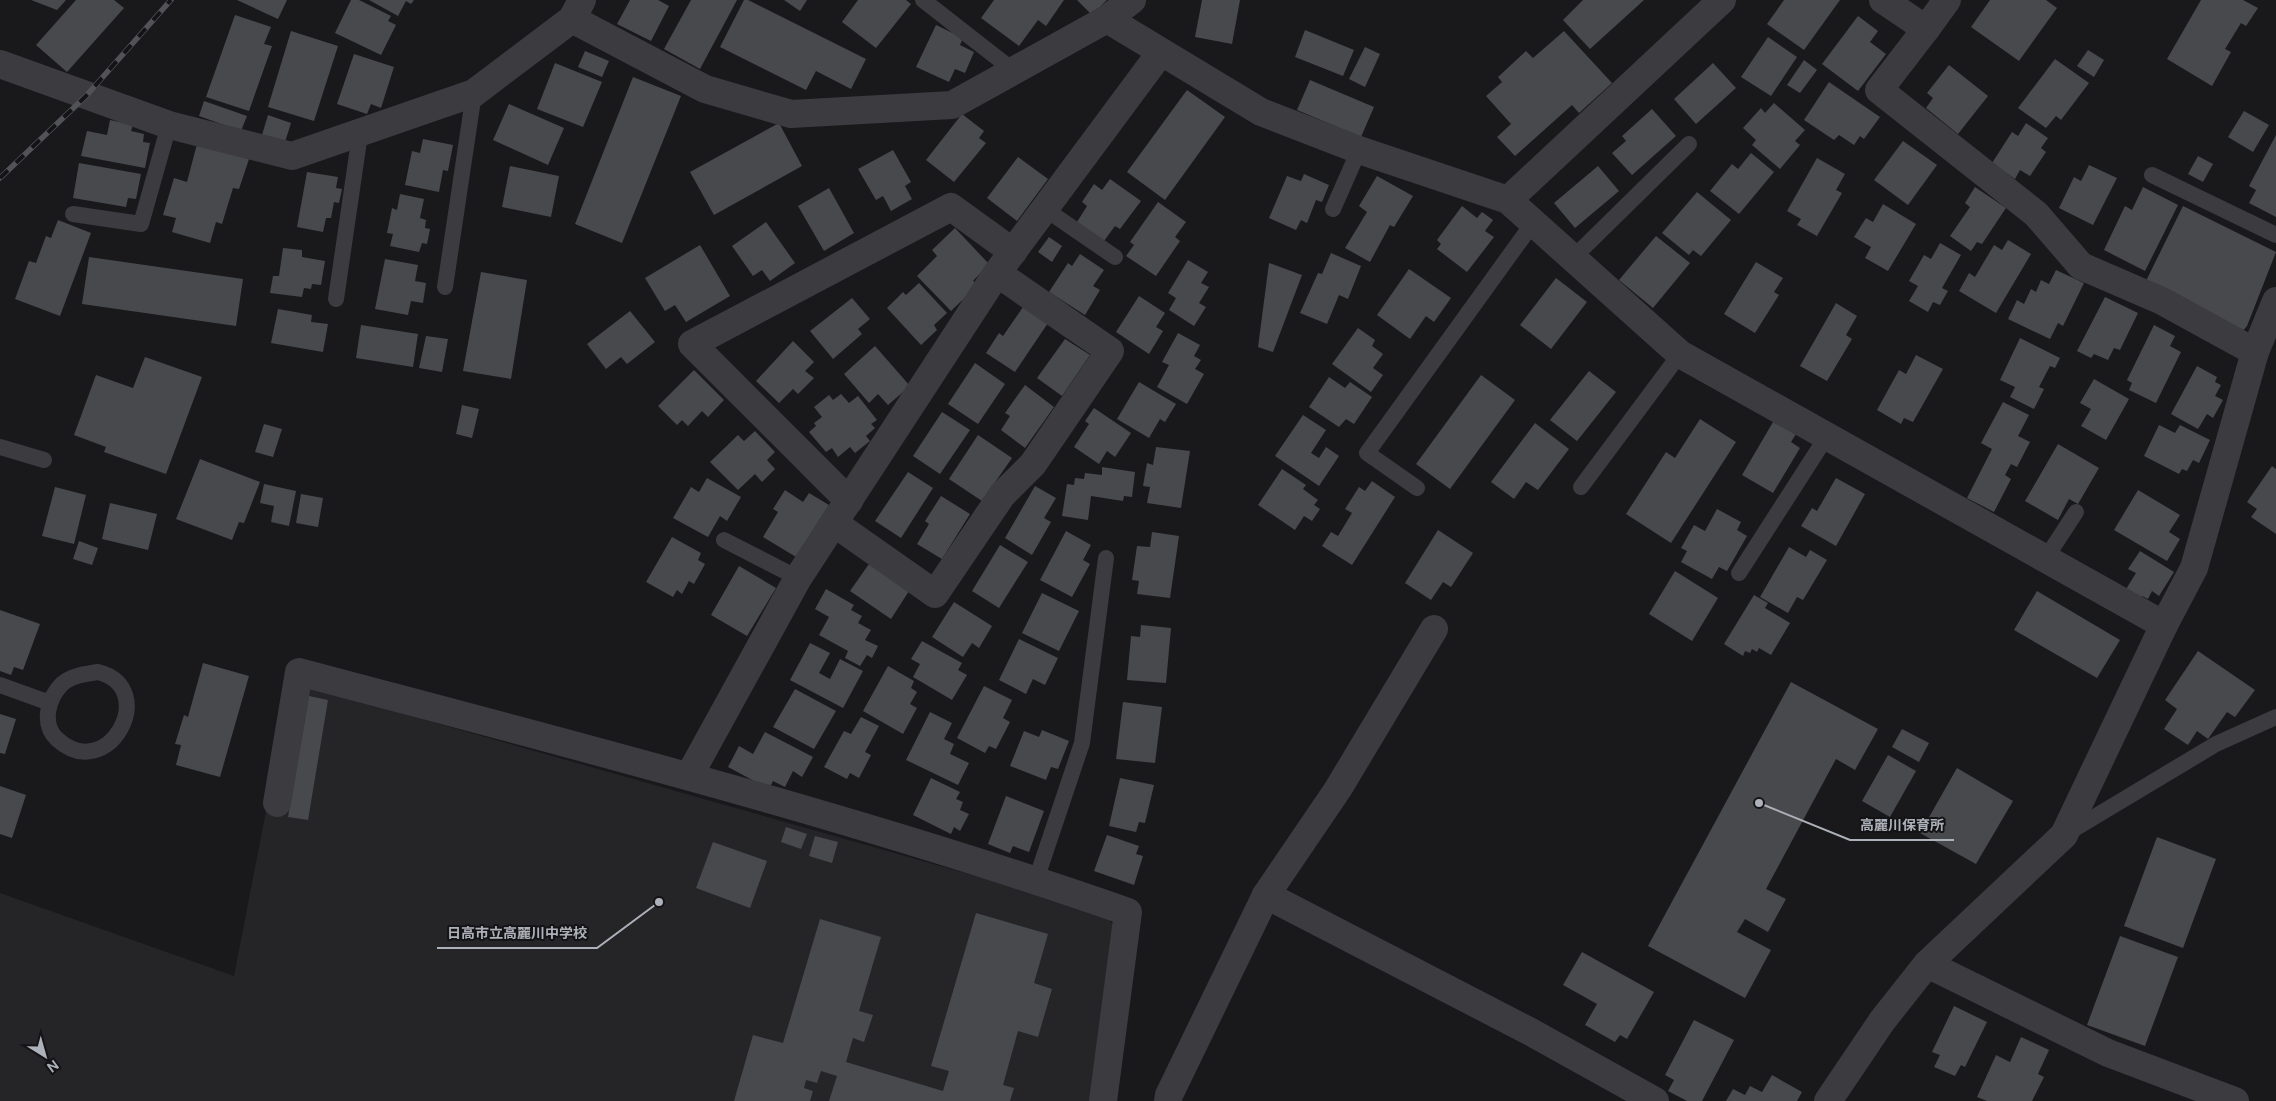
<svg xmlns="http://www.w3.org/2000/svg" width="2276" height="1101" font-family="'DM Sans','Noto Sans JP',sans-serif">
	<style>
		.built { fill: #252528 }
		.building { fill: #48494d }
		.lines { fill: none; stroke-linecap: round; stroke-linejoin: round }
		.service { stroke: #3b3b40; stroke-width: 16 }
		.minor { stroke: #3b3b40; stroke-width: 28 }
		.rail-casing { stroke: #525358; stroke-width: 5.5 }
		.rail { stroke: #141416; stroke-width: 4; stroke-dasharray: 11; stroke-linecap: butt }
		.leader { fill: none; stroke: #adb1b9; stroke-width: 2 }
		.callout-dot { fill: #adb1b9; stroke: #141416; stroke-width: 2 }
		.callout-label { font-size: 14px; text-anchor: middle; font-weight: bold; fill: #adb1b9; stroke: #141416; stroke-width: 4; stroke-linejoin: round; paint-order: stroke }
	</style>
	<rect width="100%" height="100%" fill="#19191b"/>
	<polygon class="built" points="312,688 1103,912 1115,927 1092,1101 0,1101 0,893 234,976 266,811 304,694"/>
	<g class="building">
		<polygon points="31,0 66,0 57,10"/>
		<polygon points="76,0 114,0 124,8 67,72 36,45"/>
		<polygon points="237,0 287,0 278,19"/>
		<polygon points="351,0 359,0 391,16 388,21 396,25 381,55 335,33"/>
		<polygon points="369,0 414,0 411,4 406,1 398,16"/>
		<polygon points="630,0 658,0 669,6 651,41 617,24"/>
		<polygon points="691,0 737,0 700,69 664,49"/>
		<polygon points="744,0 748,0 866,59 851,89 816,71 806,90 720,47"/>
		<polygon points="784,0 807,0 800,11"/>
		<polygon points="858,0 906,0 911,4 876,48 842,22"/>
		<polygon points="994,0 1064,0 1046,26 1038,20 1019,46 981,18"/>
		<polygon points="1077,0 1107,0 1092,15"/>
		<polygon points="1202,0 1240,0 1232,44 1195,37"/>
		<polygon points="1583,0 1644,0 1590,49 1563,20"/>
		<polygon points="1784,0 1840,0 1804,50 1767,24"/>
		<polygon points="1990,0 2046,0 2057,8 2019,61 1971,27"/>
		<polygon points="2201,0 2243,0 2258,8 2246,26 2241,23 2225,49 2231,52 2212,86 2167,59"/>
		<polygon points="235,15 271,27 264,44 272,46 249,111 206,97"/>
		<polygon points="1858,16 1878,31 1870,42 1886,54 1858,91 1822,64"/>
		<polygon points="936,25 963,38 960,45 974,52 965,73 955,69 949,82 916,67"/>
		<polygon points="1305,30 1354,50 1343,76 1295,57"/>
		<polygon points="291,31 338,46 314,121 268,107"/>
		<polygon points="1564,31 1612,83 1579,113 1572,105 1515,156 1497,137 1511,124 1486,96 1502,82 1498,77 1526,51 1533,58"/>
		<polygon points="1768,37 1797,57 1771,96 1741,77"/>
		<polygon points="1365,47 1380,54 1365,87 1349,79"/>
		<polygon points="2088,50 2104,60 2094,77 2077,66"/>
		<polygon points="585,51 609,61 602,77 578,67"/>
		<polygon points="354,54 394,67 381,108 371,104 367,114 337,104"/>
		<polygon points="2055,59 2089,83 2061,120 2056,116 2046,128 2018,108"/>
		<polygon points="1804,60 1817,70 1800,93 1787,85"/>
		<polygon points="555,63 602,82 583,127 537,109"/>
		<polygon points="1713,63 1736,88 1696,124 1674,99"/>
		<polygon points="1949,65 1988,96 1958,134 1926,108 1933,98 1927,93"/>
		<polygon points="633,77 681,96 622,243 575,224"/>
		<polygon points="1310,80 1374,107 1361,137 1297,110"/>
		<polygon points="1829,82 1880,117 1864,139 1860,136 1854,145 1839,135 1834,140 1804,120"/>
		<polygon points="1187,90 1225,117 1165,200 1127,172"/>
		<polygon points="204,101 247,116 241,131 199,116"/>
		<polygon points="1774,103 1805,130 1795,141 1800,145 1780,169 1752,145 1756,140 1743,128 1761,108 1765,113"/>
		<polygon points="509,104 564,128 548,165 493,140"/>
		<polygon points="1652,109 1676,136 1632,175 1612,153 1626,141 1622,136"/>
		<polygon points="2244,111 2269,125 2253,152 2228,137"/>
		<polygon points="962,114 984,131 979,138 986,143 954,182 926,160"/>
		<polygon points="268,115 291,123 285,142 262,135"/>
		<polygon points="110,120 133,125 131,131 144,134 143,142 150,143 145,168 81,156 87,131 107,135"/>
		<polygon points="779,123 802,166 714,215 690,172"/>
		<polygon points="2026,123 2048,138 2041,148 2046,152 2030,176 2020,170 2015,179 1992,163 2012,132 2018,136"/>
		<polygon points="2276,135 2276,217 2249,203 2256,190 2249,186"/>
		<polygon points="423,139 453,145 448,171 443,170 439,192 405,185 412,151 420,153"/>
		<polygon points="1903,141 1937,165 1908,205 1874,180"/>
		<polygon points="197,144 249,159 239,189 233,188 222,224 216,222 210,243 172,232 176,218 163,215 174,178 187,182"/>
		<polygon points="893,150 911,182 905,186 912,199 891,211 883,196 876,200 858,169"/>
		<polygon points="1751,153 1774,172 1739,214 1710,191 1732,164 1738,169"/>
		<polygon points="2198,156 2213,164 2203,182 2188,174"/>
		<polygon points="1018,157 1048,179 1017,221 987,198"/>
		<polygon points="1817,158 1845,174 1836,190 1842,193 1817,236 1797,225 1801,219 1787,211"/>
		<polygon points="79,163 141,174 136,199 128,198 126,207 73,198"/>
		<polygon points="2089,165 2117,178 2093,225 2059,208 2074,177 2081,181"/>
		<polygon points="510,166 559,176 551,217 502,207"/>
		<polygon points="1598,166 1619,191 1575,228 1554,203"/>
		<polygon points="307,172 338,177 336,188 342,189 339,203 334,202 331,218 326,218 323,232 297,227"/>
		<polygon points="1304,174 1329,185 1322,202 1316,200 1307,223 1301,220 1296,230 1269,218 1287,176 1301,181"/>
		<polygon points="1377,176 1413,196 1394,227 1390,225 1370,262 1345,248 1367,212 1359,206"/>
		<polygon points="1110,179 1141,201 1120,229 1115,226 1104,241 1077,222 1087,206 1082,202 1094,184 1102,190"/>
		<polygon points="1975,187 2006,208 1982,244 1977,242 1971,251 1950,236 1970,207 1965,203"/>
		<polygon points="2143,187 2178,205 2145,271 2104,250 2125,206 2132,210"/>
		<polygon points="829,188 854,233 824,251 798,206"/>
		<polygon points="1697,192 1731,220 1701,256 1693,250 1689,255 1662,233"/>
		<polygon points="400,194 424,199 420,218 426,220 425,228 430,229 427,244 422,243 419,252 390,246 393,234 387,233 392,208 397,210"/>
		<polygon points="1158,202 1186,222 1175,237 1180,241 1156,276 1126,256 1134,245 1130,242"/>
		<polygon points="1883,204 1916,224 1888,271 1865,258 1871,247 1854,237 1866,218 1873,222"/>
		<polygon points="1462,206 1477,218 1482,212 1493,220 1485,231 1494,237 1467,272 1437,249 1441,244 1437,240"/>
		<polygon points="2183,206 2276,252 2247,326 2241,333 2145,283"/>
		<polygon points="58,220 91,233 60,316 15,299 29,261 36,263 46,236 51,238"/>
		<polygon points="766,222 795,263 770,281 762,270 753,276 732,246"/>
		<polygon points="955,228 989,264 973,281 978,285 951,311 917,276 937,256 932,250"/>
		<polygon points="1656,236 1690,263 1653,308 1619,280"/>
		<polygon points="1049,237 1062,246 1052,262 1038,252"/>
		<polygon points="2008,240 2031,254 1996,313 1959,291 1969,273 1975,277 1994,245 2002,250"/>
		<polygon points="1940,243 1961,255 1942,288 1948,291 1940,305 1933,302 1928,312 1909,301 1918,286 1909,281 1924,255 1931,259"/>
		<polygon points="700,245 730,296 686,322 675,305 665,311 645,278"/>
		<polygon points="283,248 302,250 302,257 325,261 321,285 312,284 311,289 304,288 302,297 270,293 273,276 279,276"/>
		<polygon points="1331,253 1361,266 1348,299 1339,295 1327,324 1300,313 1318,273 1322,274"/>
		<polygon points="1080,254 1104,270 1093,286 1100,290 1085,315 1049,292 1068,263 1072,266"/>
		<polygon points="89,257 243,279 236,326 82,304"/>
		<polygon points="385,259 418,265 415,281 426,283 423,303 411,301 408,315 375,309"/>
		<polygon points="1188,260 1208,272 1201,283 1209,287 1199,303 1206,307 1194,326 1169,310 1176,298 1168,293"/>
		<polygon points="1756,262 1783,278 1774,292 1779,295 1755,333 1724,314"/>
		<polygon points="1269,263 1302,275 1273,352 1258,347"/>
		<polygon points="1409,269 1451,298 1434,322 1426,316 1410,339 1377,315"/>
		<polygon points="2056,270 2084,283 2063,326 2058,323 2050,339 2008,319 2017,300 2024,304 2031,289 2036,292 2041,280 2049,284"/>
		<polygon points="481,272 527,280 511,379 463,371"/>
		<polygon points="1556,278 1587,302 1551,349 1520,325"/>
		<polygon points="919,283 947,313 934,325 937,330 921,345 887,308 903,292 906,295"/>
		<polygon points="1139,296 1165,313 1156,327 1163,331 1149,354 1116,332"/>
		<polygon points="2105,297 2138,313 2120,350 2114,348 2108,360 2094,354 2091,358 2077,351"/>
		<polygon points="852,298 870,319 858,329 862,334 833,359 810,331"/>
		<polygon points="1836,303 1857,316 1846,335 1852,339 1827,381 1800,366"/>
		<polygon points="1023,307 1048,323 1015,372 986,353 999,333 1003,336"/>
		<polygon points="278,309 312,315 311,322 328,324 323,352 271,343"/>
		<polygon points="630,311 655,342 627,364 621,357 606,369 587,344"/>
		<polygon points="361,325 418,334 413,367 356,358"/>
		<polygon points="2154,325 2175,336 2170,346 2181,352 2156,403 2129,390 2132,383 2127,380"/>
		<polygon points="1358,328 1375,340 1372,346 1383,354 1373,368 1383,375 1371,392 1332,364"/>
		<polygon points="1178,333 1200,345 1194,356 1201,360 1195,369 1204,374 1187,404 1157,387 1169,365 1162,362"/>
		<polygon points="426,336 448,339 442,372 419,368"/>
		<polygon points="2020,338 2060,358 2055,368 2050,366 2039,387 2044,389 2034,409 2010,397 2015,387 2000,380"/>
		<polygon points="1065,339 1090,355 1062,396 1037,378"/>
		<polygon points="793,341 814,362 805,371 814,378 798,394 793,389 779,403 756,381"/>
		<polygon points="875,346 910,386 888,405 878,394 869,403 844,374"/>
		<polygon points="1916,355 1943,369 1913,422 1904,418 1901,424 1877,410 1899,370 1906,374"/>
		<polygon points="145,357 202,377 166,474 104,452 106,447 74,435 96,375 133,388"/>
		<polygon points="975,363 1005,384 978,424 948,404"/>
		<polygon points="2197,366 2217,377 2215,382 2221,385 2215,396 2223,400 2213,418 2207,414 2198,429 2171,414"/>
		<polygon points="694,370 724,400 708,417 702,411 688,426 682,420 677,425 658,406"/>
		<polygon points="1589,371 1616,392 1577,441 1550,420"/>
		<polygon points="1481,375 1515,400 1450,489 1416,464"/>
		<polygon points="1329,377 1345,388 1350,382 1372,397 1354,424 1346,419 1339,427 1309,407"/>
		<polygon points="2094,379 2129,399 2106,440 2081,426 2091,409 2080,403"/>
		<polygon points="1139,382 1176,404 1165,422 1160,419 1149,438 1117,419"/>
		<polygon points="1025,385 1054,407 1025,448 1001,430 1010,416 1005,413"/>
		<polygon points="841,394 849,403 858,396 877,420 871,424 875,428 866,436 870,441 855,453 850,447 838,457 832,448 826,452 809,432 816,426 814,423 822,417 814,407 829,395 833,400"/>
		<polygon points="2003,402 2029,415 2018,436 2030,442 2017,467 2011,464 2005,475 2011,479 1994,512 1967,498 1992,449 1981,443"/>
		<polygon points="462,405 479,409 472,438 456,434"/>
		<polygon points="1094,408 1131,433 1115,457 1107,451 1099,464 1074,447 1089,424 1085,421"/>
		<polygon points="942,412 970,430 940,474 913,456"/>
		<polygon points="1303,415 1326,430 1311,453 1319,458 1326,447 1339,456 1319,486 1275,456"/>
		<polygon points="1700,419 1736,442 1671,543 1626,514 1666,452 1675,458"/>
		<polygon points="1773,422 1796,434 1791,442 1800,448 1773,493 1742,475"/>
		<polygon points="1535,423 1569,449 1538,490 1526,482 1514,499 1491,482"/>
		<polygon points="264,424 282,429 273,457 255,452"/>
		<polygon points="2159,425 2175,433 2180,425 2210,440 2199,463 2193,460 2187,471 2182,469 2179,474 2144,456"/>
		<polygon points="755,431 775,452 767,460 775,469 762,482 755,474 738,490 710,462 738,435 744,441"/>
		<polygon points="978,435 1012,458 982,501 949,479"/>
		<polygon points="2058,444 2099,468 2078,504 2069,499 2058,520 2025,501"/>
		<polygon points="1156,447 1190,451 1181,508 1147,503 1150,487 1143,486 1147,463 1153,465"/>
		<polygon points="200,459 260,482 244,523 239,522 232,540 176,519"/>
		<polygon points="2272,466 2276,469 2276,534 2251,517 2257,509 2247,502"/>
		<polygon points="1102,467 1135,472 1132,497 1124,496 1123,501 1091,496 1088,520 1062,516 1067,484 1074,485 1075,478 1084,479 1085,473 1102,475"/>
		<polygon points="1282,469 1306,485 1303,489 1318,500 1314,505 1320,509 1312,521 1304,516 1295,530 1258,505"/>
		<polygon points="908,472 933,488 901,538 875,521"/>
		<polygon points="707,478 741,497 727,521 720,516 708,537 673,518 691,487 699,492"/>
		<polygon points="1836,478 1865,494 1836,546 1801,526 1812,508 1817,511"/>
		<polygon points="1372,481 1395,497 1352,565 1322,546 1331,532 1338,536 1352,513 1345,509 1359,487 1365,491"/>
		<polygon points="264,484 296,491 289,526 271,522 274,506 260,503"/>
		<polygon points="1035,486 1056,498 1044,518 1051,522 1032,555 1005,538"/>
		<polygon points="55,487 86,495 74,544 42,536"/>
		<polygon points="785,490 803,502 809,493 829,505 796,557 763,537 778,512 773,509"/>
		<polygon points="2138,490 2180,515 2169,532 2180,539 2167,561 2114,530"/>
		<polygon points="301,494 323,498 318,527 296,523"/>
		<polygon points="941,496 970,514 942,559 917,544 929,524 925,521"/>
		<polygon points="110,503 157,514 148,550 102,539"/>
		<polygon points="1717,509 1741,522 1737,530 1747,536 1727,571 1719,567 1712,579 1681,562 1687,551 1681,548 1694,525 1705,531"/>
		<polygon points="1438,530 1473,553 1451,587 1443,582 1431,600 1405,583"/>
		<polygon points="1066,531 1091,545 1083,560 1090,564 1072,597 1040,580"/>
		<polygon points="1152,532 1179,536 1170,598 1137,594 1139,581 1132,580 1137,546 1150,547"/>
		<polygon points="672,537 701,553 698,560 705,564 694,584 689,581 682,594 677,590 673,597 646,582"/>
		<polygon points="79,541 98,548 92,565 73,559"/>
		<polygon points="1000,545 1028,562 999,608 972,591"/>
		<polygon points="1789,547 1806,557 1810,550 1827,560 1803,600 1797,597 1788,613 1760,597"/>
		<polygon points="2140,551 2174,572 2159,596 2152,591 2148,599 2142,596 2138,603 2123,594 2136,573 2128,569"/>
		<polygon points="869,564 909,591 891,619 850,591"/>
		<polygon points="739,566 776,588 747,636 711,615"/>
		<polygon points="1675,571 1718,598 1692,641 1649,614"/>
		<polygon points="826,589 854,605 851,610 862,616 858,623 871,630 865,640 878,646 872,658 867,655 860,666 845,658 848,651 819,635 829,617 815,609"/>
		<polygon points="2037,591 2120,640 2097,678 2014,630"/>
		<polygon points="1042,593 1079,611 1059,651 1022,633"/>
		<polygon points="1754,595 1768,603 1765,608 1790,623 1771,655 1759,648 1757,652 1752,649 1750,653 1745,651 1743,656 1724,644"/>
		<polygon points="954,602 992,626 979,648 972,643 963,657 932,637"/>
		<polygon points="0,610 40,624 23,670 14,667 11,675 0,671"/>
		<polygon points="1141,625 1171,628 1166,683 1127,680 1131,636 1140,637"/>
		<polygon points="1019,639 1058,658 1045,685 1033,679 1026,694 999,680"/>
		<polygon points="922,641 962,663 958,670 967,675 952,700 913,677 920,664 911,659"/>
		<polygon points="810,643 830,653 819,673 830,679 840,659 863,671 843,708 790,680"/>
		<polygon points="2198,651 2255,690 2235,717 2227,712 2208,739 2197,731 2188,745 2164,729 2177,709 2165,700"/>
		<polygon points="203,663 249,676 220,777 176,765 181,745 175,744 184,715 188,717"/>
		<polygon points="888,666 914,681 911,688 917,692 910,704 917,708 903,734 863,711"/>
		<polygon points="1791,682 1878,729 1855,770 1836,759 1766,889 1786,899 1768,932 1745,919 1737,932 1771,950 1745,998 1648,946"/>
		<polygon points="984,686 1012,700 1003,718 1010,722 996,749 989,746 985,753 957,738"/>
		<polygon points="795,689 836,711 814,749 773,727"/>
		<polygon points="309,696 328,700 308,820 288,817"/>
		<polygon points="1123,702 1162,707 1155,763 1116,759"/>
		<polygon points="930,712 952,723 944,739 954,744 950,754 969,763 958,785 906,760"/>
		<polygon points="0,714 16,719 5,754 0,753"/>
		<polygon points="861,717 879,726 865,752 871,755 859,778 850,773 847,779 824,767 844,731 851,734"/>
		<polygon points="1902,729 1929,743 1919,762 1892,747"/>
		<polygon points="1042,730 1069,741 1058,769 1051,767 1046,780 1010,766 1024,731 1039,737"/>
		<polygon points="765,732 813,757 802,777 793,771 785,787 773,781 769,789 728,767 739,746 753,754"/>
		<polygon points="1888,755 1916,771 1890,817 1862,801"/>
		<polygon points="1957,768 2013,801 1976,864 1920,833"/>
		<polygon points="931,778 960,792 956,799 963,802 960,810 969,814 960,831 954,827 951,834 913,815"/>
		<polygon points="1120,778 1154,785 1145,823 1139,822 1136,832 1109,826"/>
		<polygon points="0,786 26,795 12,838 0,834"/>
		<polygon points="1006,796 1044,811 1029,852 1013,846 1010,853 988,844"/>
		<polygon points="786,827 807,834 801,849 781,842"/>
		<polygon points="1107,835 1139,846 1136,854 1143,856 1134,885 1094,871"/>
		<polygon points="815,836 838,842 832,863 809,856"/>
		<polygon points="2157,837 2216,859 2183,948 2124,926"/>
		<polygon points="713,842 767,861 750,908 696,888"/>
		<polygon points="976,913 1048,934 1034,983 1052,989 1038,1037 1018,1031 1003,1085 1014,1088 1010,1101 829,1101 837,1076 821,1071 817,1083 806,1080 804,1088 813,1091 810,1101 734,1101 753,1035 783,1043 820,919 881,937 859,1011 873,1015 864,1042 853,1038 846,1062 943,1091 949,1071 931,1066"/>
		<polygon points="2120,936 2178,957 2145,1046 2087,1025"/>
		<polygon points="1582,952 1654,992 1627,1039 1620,1035 1615,1042 1585,1025 1597,1004 1563,985"/>
		<polygon points="1954,1006 1987,1022 1965,1067 1961,1065 1955,1076 1934,1067 1940,1055 1932,1052"/>
		<polygon points="1694,1020 1734,1040 1702,1101 1687,1101 1668,1091 1674,1080 1665,1075"/>
		<polygon points="2021,1037 2049,1050 2038,1074 2044,1077 2032,1101 1987,1101 1977,1097 1996,1055 2010,1062"/>
		<polygon points="1772,1075 1802,1092 1797,1101 1726,1101 1733,1089 1745,1095 1750,1086 1762,1092"/>
	</g>
	<g class="lines">
		<g class="service">
			<polyline points="923,0 1014,71"/>
			<polyline points="2152,175 2276,235"/>
			<polyline points="1045,209 1115,257"/>
			<polyline points="1333,209 1359,150"/>
			<polyline points="73,214 141,224 169,125"/>
			<polyline points="1573,258 1689,144"/>
			<polyline points="445,287 474,93"/>
			<polyline points="336,299 360,134"/>
			<polyline points="0,447 44,460"/>
			<polyline points="1581,487 1680,354"/>
			<polyline points="1417,488 1367,453 1533,223"/>
			<polyline points="724,540 798,578"/>
			<polyline points="2046,558 2076,512"/>
			<polyline points="1739,573 1827,436"/>
			<path d="M98 672C161 688 108 786 57 739 41 724 48 698 62 684 72 675 86 674 98 672Z"/>
			<polyline points="0,685 50,703"/>
			<polyline points="2066,834 2216,744 2276,717"/>
			<polyline points="1036,880 1082,743 1106,558"/>
		</g>
		<g class="minor">
			<polyline points="1883,0 1926,29 1879,90 2036,214 2081,266 2162,301 2255,352"/>
			<polyline points="572,19 705,89 791,114 952,105 1107,19 1132,0"/>
			<polyline points="1107,19 1261,112 1359,150 1508,200 1680,354 2164,625"/>
			<polyline points="1926,29 1947,0"/>
			<polyline points="0,64 169,125 292,156 474,93 572,19 582,0"/>
			<polyline points="1508,200 1722,0"/>
			<polyline points="849,501 692,344 951,207 1013,252"/>
			<polyline points="834,523 935,594 1002,495 1033,464 1110,351 997,273"/>
			<polyline points="689,776 798,578 997,273 1161,52"/>
			<path d="M277 803 299 672C577 746 856 817 1128 912L1103 1101"/>
			<polyline points="1266,895 1529,1031 1655,1101"/>
			<polyline points="1927,964 2108,1053 2235,1101"/>
			<polyline points="1168,1101 1169,1095 1266,895 1338,789 1434,629"/>
			<polyline points="1828,1101 1882,1021 1927,964 2064,835 2164,625 2194,568 2255,352 2276,301"/>
		</g>
		<g class="rail-casing">
			<polyline id="rail" points="0,178 86,96 171,0"/>
		</g>
		<use href="#rail" class="rail"/>
	</g>
	<path class="leader" d="M1759 803L1850 840H1954M659 902L597 948H437"/>
	<g class="callout-dot">
		<circle cx="1759" cy="803" r="5"/>
		<circle cx="659" cy="902" r="5"/>
	</g>
	<g class="callout-label">
		<text x="1902" y="830">高麗川保育所</text>
		<text x="517" y="938">日高市立高麗川中学校</text>
	</g>
	<g transform="translate(45 1056) rotate(143)" stroke="#141416" stroke-width="4" paint-order="stroke">
	<path d="M0-4L9 19L0 12L-9 19Z" fill="#adb1b9"/>
	<text y="-8" font-size="14" font-weight="bold" text-anchor="middle" fill="#adb1b9">N</text>
	</g>
</svg>
